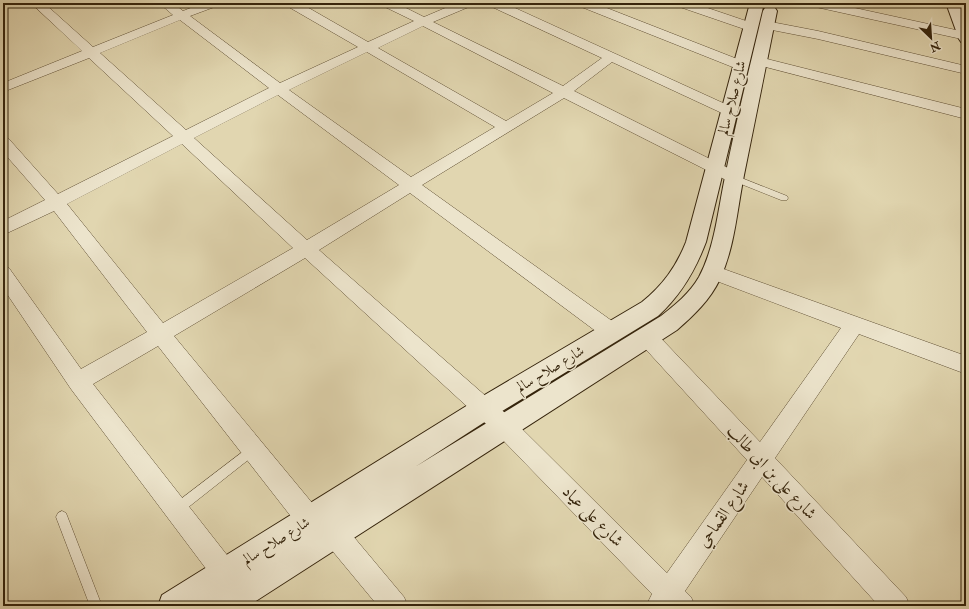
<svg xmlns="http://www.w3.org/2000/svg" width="969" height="609" font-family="'IM FELL Double Pica',Amiri,serif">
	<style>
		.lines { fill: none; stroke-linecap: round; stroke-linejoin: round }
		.lane-casing { stroke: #605035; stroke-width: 1 }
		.street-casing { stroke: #605035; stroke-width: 1 }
		.secondary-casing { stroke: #35240c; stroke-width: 2 }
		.lane { fill: #ece4cc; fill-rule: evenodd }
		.street { fill: #ece4cc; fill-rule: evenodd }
		.secondary { fill: #ece4cc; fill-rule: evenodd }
		.labels { text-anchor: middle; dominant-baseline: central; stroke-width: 3; stroke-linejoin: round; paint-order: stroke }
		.street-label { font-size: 14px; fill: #35240c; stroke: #ece4cc }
		.near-street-label { font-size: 17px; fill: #35240c; stroke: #ece4cc }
	</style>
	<rect width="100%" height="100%" fill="#e1d6b0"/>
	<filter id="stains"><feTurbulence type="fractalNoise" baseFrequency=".005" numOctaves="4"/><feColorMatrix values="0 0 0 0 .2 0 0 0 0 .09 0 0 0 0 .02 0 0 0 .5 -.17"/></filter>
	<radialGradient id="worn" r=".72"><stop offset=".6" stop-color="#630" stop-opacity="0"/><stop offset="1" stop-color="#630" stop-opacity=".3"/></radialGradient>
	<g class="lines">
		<g class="lane-casing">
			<g id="lane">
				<polygon points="734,175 787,196 788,198 787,200 781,200 731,180 730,178"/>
				<polygon points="253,444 257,445 258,449 257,453 181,513 177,515 173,513 171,509 173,505"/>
				<polygon points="62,511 66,513 102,606 90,606 56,517 58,513"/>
			</g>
		</g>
		<g class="street-casing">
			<g id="street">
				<path d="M31 3H44L93 47 173 15 159 3H173L183 11 203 3H219L217 6 190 16 280 83 358 47 287 6 285 3H300L368 42 414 21 383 6 381 3H396L424 17 457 3H473L471 6 433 22 563 86 602 58 490 6 488 3H504L734 108 736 111 734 114 729 116 724 114 612 62 574 91 740 174 742 178 740 182 734 184 564 98 422 185 619 326 622 332 619 338 612 340 605 338 410 193 319 250 512 419 667 573 747 460 640 343 637 337 640 331 647 328 654 331 760 442 841 328 706 277 703 272 706 267 712 265 718 267 966 356V374L859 334 775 458 906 597 910 606H879L762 477 685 591 691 597 695 606H646L652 594 496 433 305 258 174 336 318 510 321 519 318 528 309 531 300 528 158 346 93 384 234 564 238 573 234 582 225 586 216 582 71 389 3 288V266L9 268 81 369 147 332 54 211 3 235V221L45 200 3 152V137L8 138 58 194 173 136 89 58 3 92V83L82 51ZM180 20 269 88 186 130 100 53ZM423 26 553 93 506 121 378 48ZM367 52 495 127 411 177 289 90ZM278 95 399 185 307 240 194 138ZM182 144 293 248 163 323 67 204Z"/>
				<polygon points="577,3 594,3 745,62 747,65 745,68 735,68 579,6"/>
				<polygon points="675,3 693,3 755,24 757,27 755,30 747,30 677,6"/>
				<polygon points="810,3 832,3 965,32 966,40 816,7 812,6"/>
				<polygon points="766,21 818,31 966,66 966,74 818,39 762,28 760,25 762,22"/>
				<polygon points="759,57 966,109 966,119 754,64 752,61 754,58"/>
				<polygon points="334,521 343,524 404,597 408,606 378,606 325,542 322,533 325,524"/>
			</g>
		</g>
		<g class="secondary-casing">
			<g id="secondary">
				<path d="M750 3H764L706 242C695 271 681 295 658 316L494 416 415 467 661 316C675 305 690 293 699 277 715 247 718 210 725 177 736 122 750 66 763 11L765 8 770 7 775 8 777 11C766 66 755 121 744 175 737 210 735 246 720 279 710 300 694 315 677 330L248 606H206L208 601 200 606H158L162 595 476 400 642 302C663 285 676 267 686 242Z"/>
				<polygon points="946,3 960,3 966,19 966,43 961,42 959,39"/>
			</g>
		</g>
		<use href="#lane" class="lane"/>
		<use href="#street" class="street"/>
		<use href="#secondary" class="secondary"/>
	</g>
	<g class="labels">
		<g class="street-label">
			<text transform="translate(732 98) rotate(-76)">شارع صلاح سالم</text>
			<text transform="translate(550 369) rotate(-31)">شارع صلاح سالم</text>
			<text transform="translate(276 541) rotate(-32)">شارع صلاح سالم</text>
		</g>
		<g class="near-street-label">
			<text transform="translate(772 472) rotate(47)">شارع على بن ابى طالب</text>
			<text transform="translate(723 514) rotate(-55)">شارع القماحي</text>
			<text transform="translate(593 516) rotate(45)">شارع على عياد</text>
		</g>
	</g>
	<rect width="969" height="609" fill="none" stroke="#e1d6b0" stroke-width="16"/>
	<rect x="4" y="4" width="961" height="601" fill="none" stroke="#35240c" stroke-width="2"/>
	<rect x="8" y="8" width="953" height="593" fill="none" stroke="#35240c"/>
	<g transform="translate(931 38) rotate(155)" stroke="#ece4cc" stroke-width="3" paint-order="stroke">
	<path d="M0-3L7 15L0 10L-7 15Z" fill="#35240c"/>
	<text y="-6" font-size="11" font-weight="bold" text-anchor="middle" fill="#35240c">N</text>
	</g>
	<rect width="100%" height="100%" filter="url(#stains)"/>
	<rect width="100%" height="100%" fill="url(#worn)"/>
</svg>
